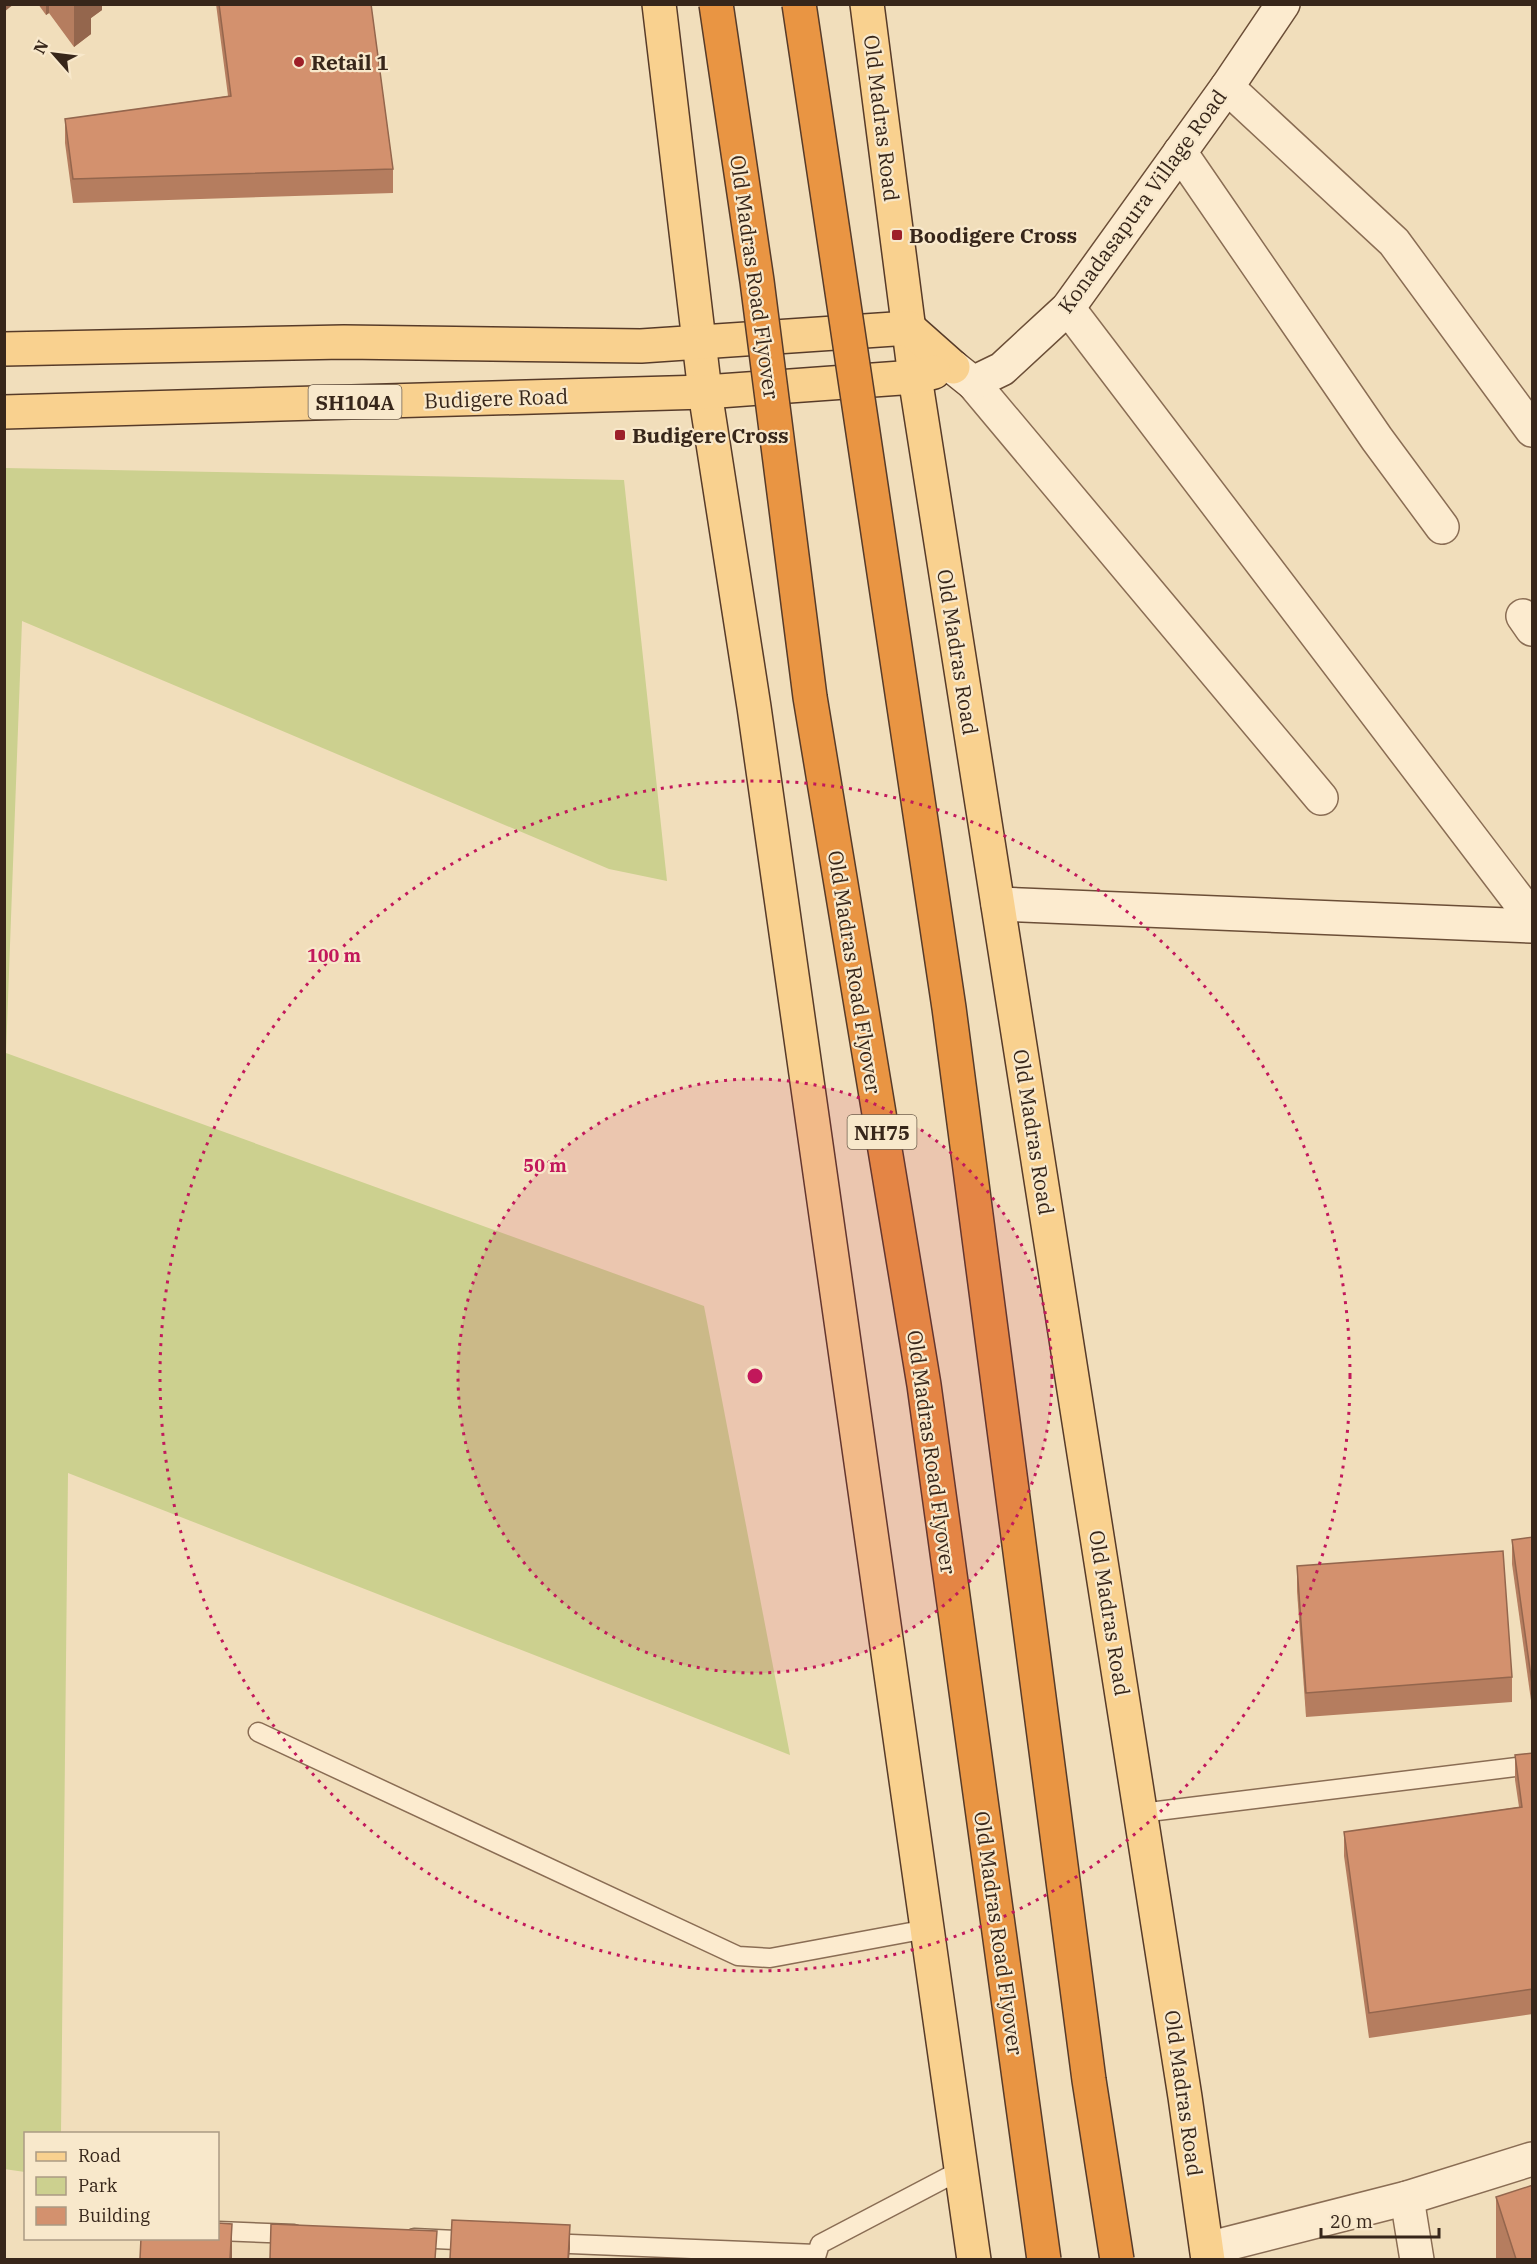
<svg xmlns="http://www.w3.org/2000/svg" width="1537" height="2264" font-family="'IBM Plex Serif',serif">
	<style>
		.green { fill: #ccd08f }
		.lines { fill: none; stroke-linecap: round; stroke-linejoin: round }
		.lane-casing { stroke: #8a6d54; stroke-width: 21 }
		.street-casing { stroke: #8a6d54; stroke-width: 36 }
		.secondary-casing { stroke: #6b4e37; stroke-width: 36 }
		.primary-casing { stroke: #573b29; stroke-width: 36 }
		.lane { stroke: #fcebcf; stroke-width: 18 }
		.street { stroke: #fcebcf; stroke-width: 33 }
		.secondary { stroke: #fcebcf; stroke-width: 33 }
		.primary { stroke: #f9d18f; stroke-width: 33 }
		.highway-bridge-casing { stroke: #573b29; stroke-width: 36; stroke-linecap: butt }
		.highway-bridge { stroke: #e99543; stroke-width: 33 }
		.wall { fill: #b57d5f }
		.shaded-wall { fill: #94664d }
		.building { fill: #d3916e; stroke: #94664d; stroke-width: 1.5 }
		.ring { fill: none; stroke: #c2185b; stroke-width: 3; stroke-dasharray: 3 6 }
		.poi-dot { fill: #9d1f28; stroke: #f8e8cb; stroke-width: 2 }
		.labels { text-anchor: middle; dominant-baseline: central; stroke-width: 4.5; stroke-linejoin: round; paint-order: stroke }
		.shield { fill: #f8e8cb; stroke: #71604f; stroke-width: 1.5 }
		.shield-label { font-size: 20px; font-weight: bold; fill: #37261a }
		.poi-label { font-size: 21px; font-weight: bold; fill: #37261a; stroke: #f8e8cb; text-anchor: start }
		.street-label { font-size: 21px; fill: #37261a; stroke: #f8e8cb }
		.centre { fill: #c2185b; stroke: #f8e8cb; stroke-width: 3 }
		.ring-label { font-size: 18px; text-anchor: middle; font-weight: bold; fill: #c2185b; stroke: #f8e8cb; stroke-width: 4.5; stroke-linejoin: round; paint-order: stroke }
	</style>
	<rect width="100%" height="100%" fill="#f1debb"/>
	<polygon class="green" points="5,468 624,480 667,881 609,869 22,621 6,1053 704,1306 790,1755 68,1473 61,2133 26,2134 25,2172 4,2169"/>
	<g class="lines">
		<g class="lane-casing">
			<g id="lane">
				<polyline points="258,1732 738,1956 770,1958 927,1929"/>
				<polyline points="1141,1813 1532,1765"/>
				<polyline points="218,2231 294,2234"/>
				<polyline points="414,2238 477,2241"/>
				<polyline points="546,2243 816,2254"/>
				<polyline points="815,2260 820,2244 961,2170"/>
			</g>
		</g>
		<g class="street-casing">
			<g id="street">
				<polyline points="1227,87 1394,242 1532,430"/>
				<polyline points="1180,152 1377,439 1442,527"/>
				<polyline points="1068,308 1532,918"/>
				<polyline points="973,383 1321,798"/>
				<polyline points="1523,616 1532,629"/>
				<polyline points="1407,2198 1417,2260"/>
				<polyline points="1207,2249 1407,2198 1532,2159"/>
			</g>
		</g>
		<g class="secondary-casing">
			<g id="secondary">
				<polyline points="953,367 973,383 1002,369 1068,308 1227,87 1283,4"/>
				<polyline points="998,904 1532,926"/>
			</g>
		</g>
		<g class="primary-casing">
			<g id="primary">
				<polyline points="659,4 705,392 754,707 974,2260"/>
				<polyline points="867,4 915,377 1185,2097 1208,2260"/>
				<polyline points="4,349 344,342 641,346 909,328 953,367"/>
				<polyline points="4,412 705,392 915,377 934,372"/>
			</g>
		</g>
		<use href="#lane" class="lane"/>
		<use href="#street" class="street"/>
		<use href="#secondary" class="secondary"/>
		<use href="#primary" class="primary"/>
		<g class="highway-bridge-casing">
			<g id="highway-bridge">
				<polyline points="716,4 757,281 810,697 924,1385 1044,2260"/>
				<polyline points="799,4 949,1008 1089,2080 1117,2260"/>
			</g>
		</g>
		<use href="#highway-bridge" class="highway-bridge"/>
	</g>
	<g class="wall">
		<polygon points="38,4 102,4 102,10 91,18 91,34 74,47 49,13 46,15"/>
		<polygon points="216,4 371,4 393,169 393,193 73,203 65,143 65,119 228,96"/>
		<polygon points="1533,1537 1533,1715 1512,1564 1512,1540"/>
		<polygon points="1297,1566 1512,1677 1512,1702 1306,1717 1297,1591"/>
		<polygon points="1533,1753 1533,2014 1369,2038 1344,1856 1344,1832 1519,1807 1515,1780 1515,1755"/>
		<polygon points="1496,2197 1533,2259 1496,2259"/>
	</g>
	<g class="shaded-wall">
		<polygon points="4,4 14,4 4,12"/>
		<polygon points="46,4 49,4 49,13 46,15"/>
		<polygon points="74,4 102,4 102,10 91,18 91,34 74,47"/>
		<polygon points="232,2224 232,2259 230,2259"/>
		<polygon points="570,2225 570,2249 569,2259 568,2259"/>
	</g>
	<g class="building">
		<polygon points="219,4 371,4 393,169 73,179 65,119 231,96"/>
		<polygon points="1533,1537 1533,1691 1512,1540"/>
		<polygon points="1503,1551 1512,1677 1306,1693 1297,1566"/>
		<polygon points="1533,1753 1533,1989 1369,2013 1344,1832 1522,1807 1515,1755"/>
		<polygon points="1533,2185 1533,2259 1516,2259 1496,2197"/>
		<polygon points="452,2220 570,2225 568,2259 450,2259"/>
		<polygon points="218,2223 232,2224 230,2259 140,2259 141,2238 218,2238"/>
		<polygon points="271,2224 437,2231 435,2259 270,2259"/>
	</g>
	<circle cx="755" cy="1376" r="297" fill="#c2185b" fill-opacity=".12"/>
	<g class="ring">
		<circle cx="755" cy="1376" r="297"/>
		<circle cx="755" cy="1376" r="595"/>
	</g>
	<g class="poi-dot">
		<circle cx="299" cy="62" r="6"/>
		<rect x="891" y="229" width="12" height="12" rx="3"/>
		<rect x="614" y="429" width="12" height="12" rx="3"/>
	</g>
	<g class="labels">
		<g class="shield">
			<rect x="308.5" y="385" width="93" height="34" rx="4.5"/>
			<rect x="847.5" y="1115" width="69" height="34" rx="4.5"/>
		</g>
		<g class="shield-label">
			<text x="355" y="402">SH104A</text>
			<text x="882" y="1132">NH75</text>
		</g>
		<g class="poi-label">
			<text x="311" y="62">Retail 1</text>
			<text x="909" y="235">Boodigere Cross</text>
			<text x="632" y="435">Budigere Cross</text>
		</g>
		<g class="street-label">
			<text transform="translate(882 118) rotate(83)">Old Madras Road</text>
			<text transform="translate(1142 201) rotate(-54)">Konadasapura Village Road</text>
			<text transform="translate(755 277) rotate(82)">Old Madras Road Flyover</text>
			<text transform="translate(496 398) rotate(-2)">Budigere Road</text>
			<text transform="translate(958 652) rotate(81)">Old Madras Road</text>
			<text transform="translate(855 972) rotate(81)">Old Madras Road Flyover</text>
			<text transform="translate(1034 1132) rotate(81)">Old Madras Road</text>
			<text transform="translate(932 1452) rotate(82)">Old Madras Road Flyover</text>
			<text transform="translate(1110 1613) rotate(81)">Old Madras Road</text>
			<text transform="translate(999 1933) rotate(82)">Old Madras Road Flyover</text>
			<text transform="translate(1184 2093) rotate(82)">Old Madras Road</text>
		</g>
	</g>
	<circle cx="755" cy="1376" r="9" class="centre"/>
	<g class="ring-label">
		<text x="334" y="962">100 m</text>
		<text x="545" y="1172">50 m</text>
	</g>
	<rect width="1537" height="2264" fill="none" stroke="#37261a" stroke-width="12"/>
	<rect x="24" y="2132" width="195" height="108" fill="#f8e8cb" stroke="#ab9a84" stroke-width="1.5"/>
	<rect x="36" y="2152" width="30" height="9" fill="#f9d18f" stroke="#ab9a84" stroke-width="1.5"/>
	<text x="78" y="2162" font-size="18" fill="#37261a">Road</text>
	<rect x="36" y="2177" width="30" height="18" fill="#ccd08f" stroke="#ab9a84" stroke-width="1.5"/>
	<text x="78" y="2192" font-size="18" fill="#37261a">Park</text>
	<rect x="36" y="2207" width="30" height="18" fill="#d3916e" stroke="#ab9a84" stroke-width="1.5"/>
	<text x="78" y="2222" font-size="18" fill="#37261a">Building</text>
	<g transform="translate(54 54) rotate(298)" stroke="#f8e8cb" stroke-width="4.5" paint-order="stroke">
	<path d="M0-4.5L10 22L0 15L-10 22Z" fill="#37261a"/>
	<text y="-9" font-size="16" font-weight="bold" text-anchor="middle" fill="#37261a">N</text>
	</g>
	<path d="M1321 2228v9h118v-9" fill="none" stroke="#37261a" stroke-width="3"/>
	<text x="1330" y="2228" font-size="18" fill="#37261a" stroke="#f8e8cb" stroke-width="4.5" paint-order="stroke">20 m</text>
</svg>
